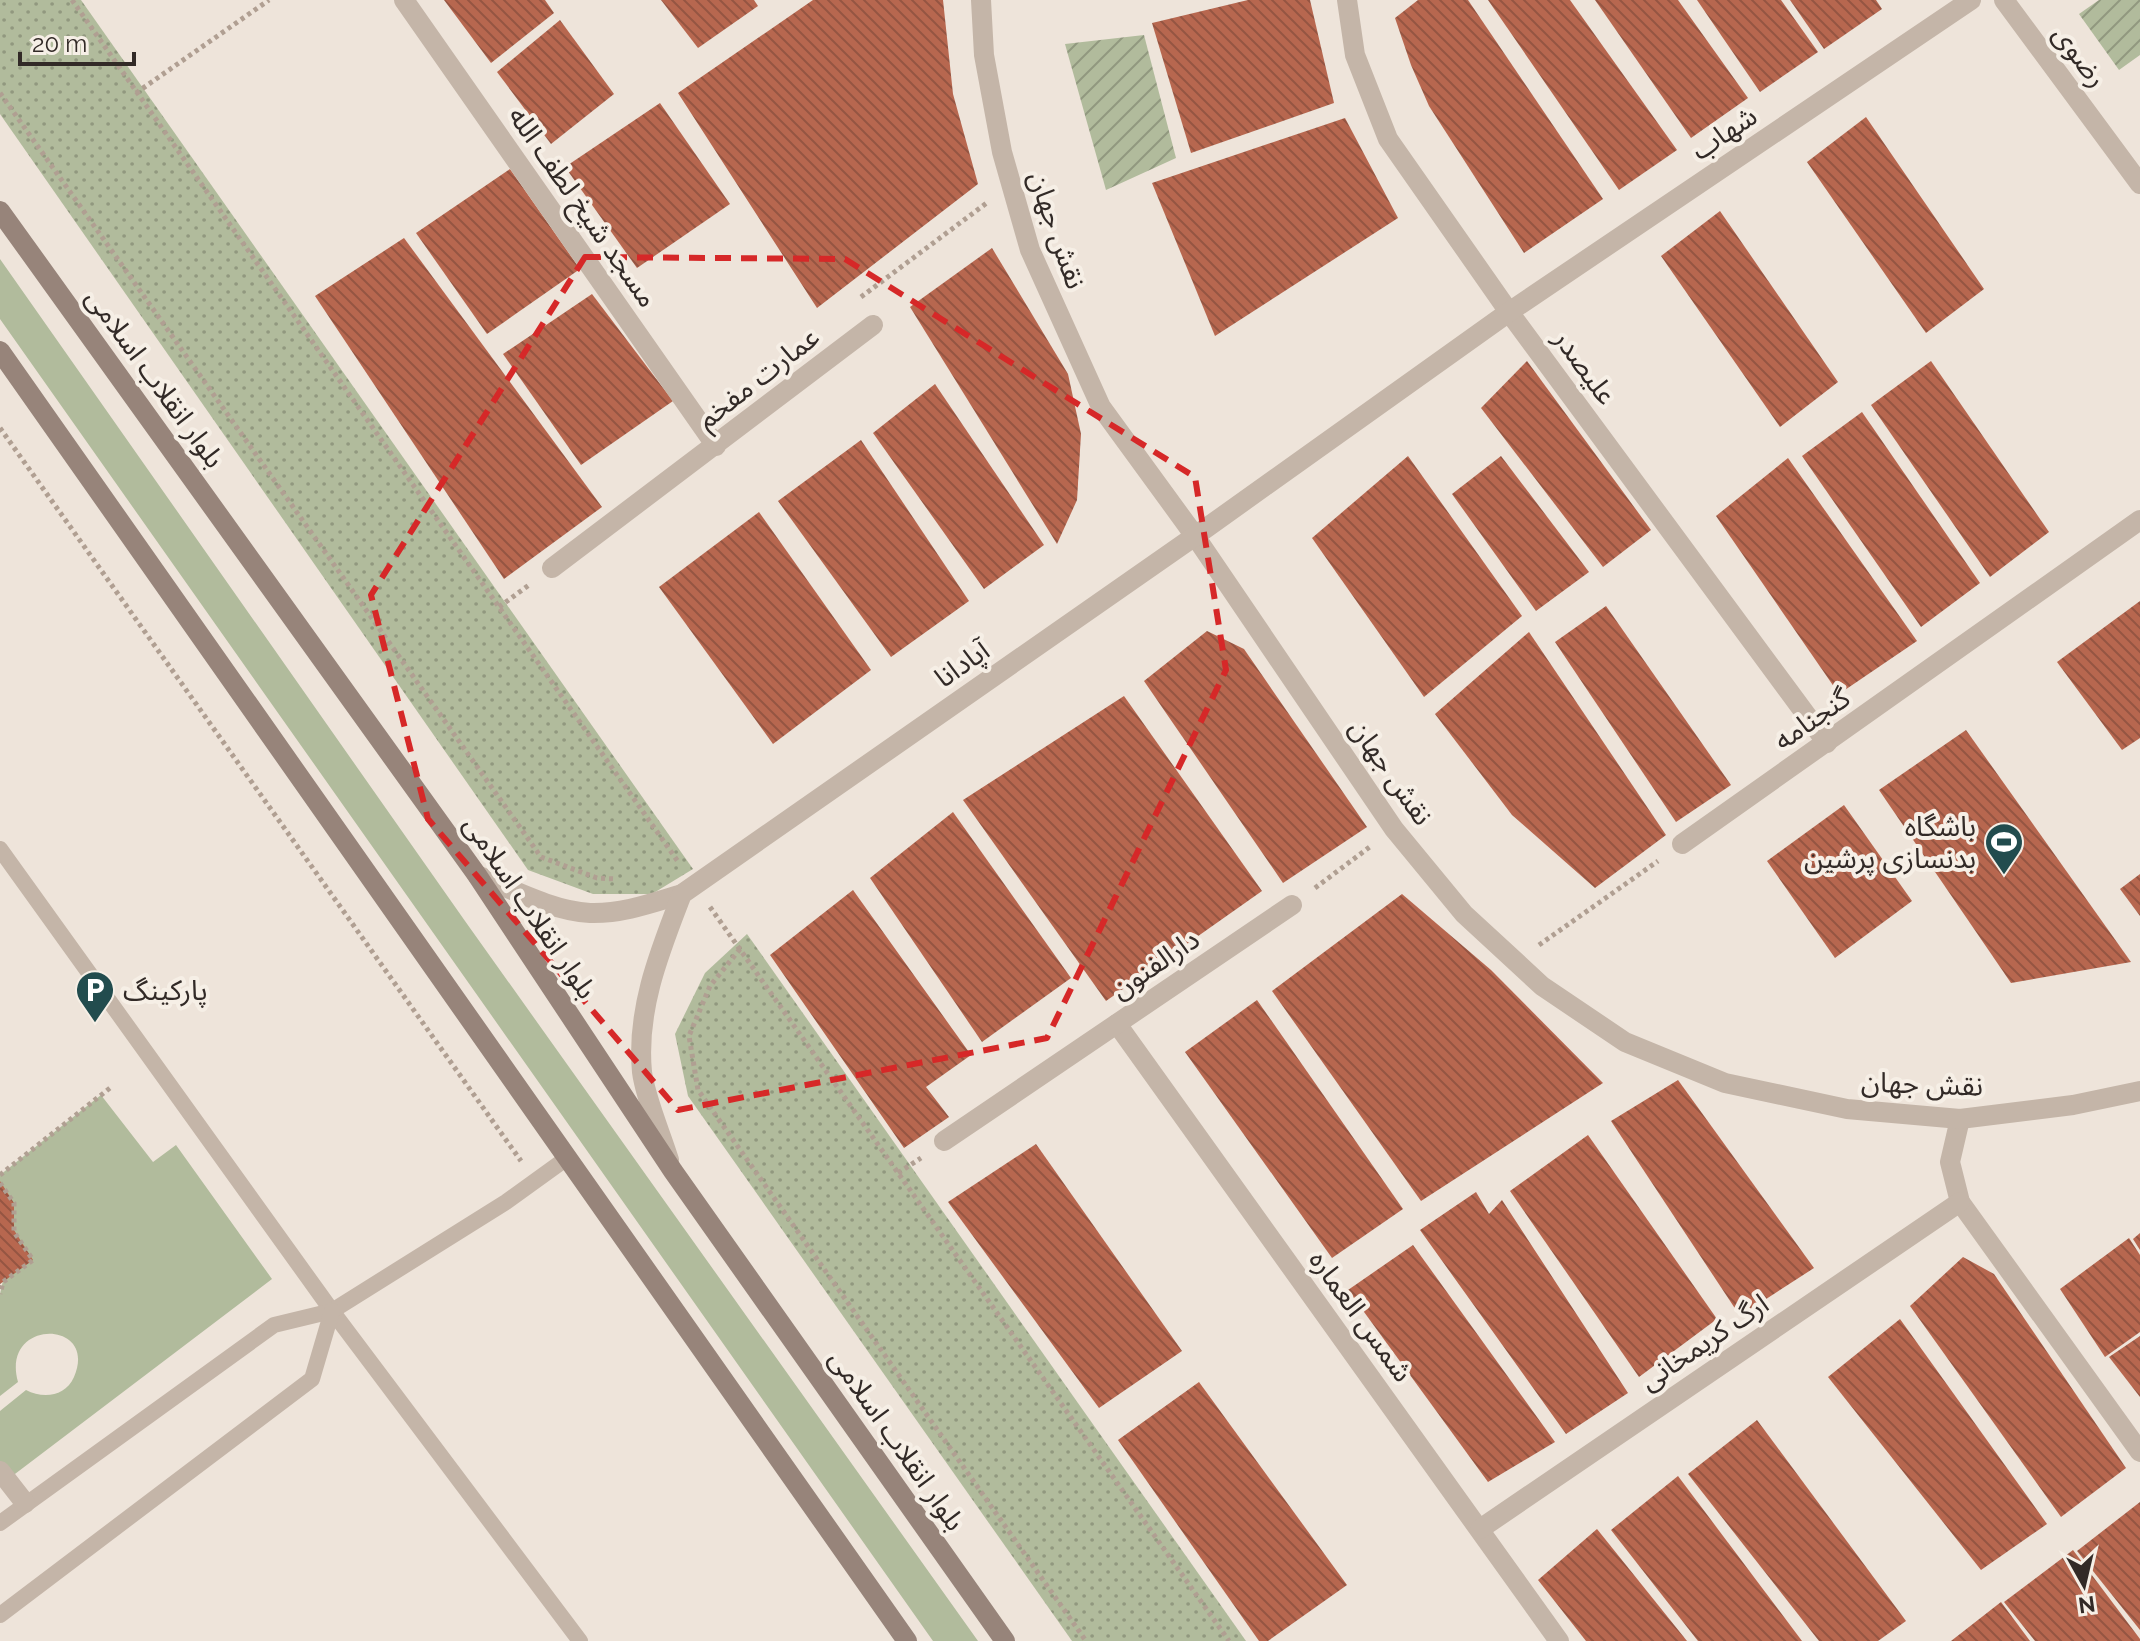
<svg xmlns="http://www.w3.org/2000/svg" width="2140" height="1641" font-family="Raleway,'Noto Sans Arabic',sans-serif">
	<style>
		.grass { fill: #b1bb9c }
		.park { fill: url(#park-dots) }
		.garden { fill: url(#garden-furrows) }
		.building { fill: url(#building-back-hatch) }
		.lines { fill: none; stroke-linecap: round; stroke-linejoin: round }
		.path { stroke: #b09f92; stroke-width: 5; stroke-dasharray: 4 4; stroke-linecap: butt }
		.service { stroke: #c4b5a8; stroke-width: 16 }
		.minor { stroke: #c4b5a8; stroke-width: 20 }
		.tertiary { stroke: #c4b5a8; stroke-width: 20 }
		.secondary { stroke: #97847a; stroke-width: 20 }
		.marked { fill: none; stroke: #d62828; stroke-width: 6; stroke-dasharray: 16 10; stroke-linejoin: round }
		.labels { text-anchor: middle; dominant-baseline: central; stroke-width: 8; stroke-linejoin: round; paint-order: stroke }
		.street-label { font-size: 28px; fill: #322a27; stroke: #f6efe6 }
		.poi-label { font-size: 28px; fill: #322a27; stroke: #f6efe6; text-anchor: end }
	</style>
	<defs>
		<pattern id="park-dots" width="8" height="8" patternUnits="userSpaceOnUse" patternTransform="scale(2)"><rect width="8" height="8" fill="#b1bb9c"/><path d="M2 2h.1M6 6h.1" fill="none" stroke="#91987f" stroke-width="1.8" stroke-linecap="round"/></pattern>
		<pattern id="garden-furrows" width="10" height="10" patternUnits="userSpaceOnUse" patternTransform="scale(2)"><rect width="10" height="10" fill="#b1bb9c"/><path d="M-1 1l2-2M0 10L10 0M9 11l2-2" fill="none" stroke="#91987f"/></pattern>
		<pattern id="building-back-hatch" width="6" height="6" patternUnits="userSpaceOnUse" patternTransform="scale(2)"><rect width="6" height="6" fill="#b7674f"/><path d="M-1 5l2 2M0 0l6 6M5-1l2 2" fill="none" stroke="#955542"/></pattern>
	</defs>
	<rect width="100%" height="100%" fill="#eee4da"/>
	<g class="grass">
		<polygon points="0,259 465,921 978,1641 933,1641 0,319"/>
		<path d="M101 1095 153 1162 176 1145 272 1279 7 1480 0 1471V1411L26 1390C43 1399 65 1397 74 1377 99 1319 0 1318 18 1382L0 1396V1294L14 1232V1203L0 1183V1175Z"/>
	</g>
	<g class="park">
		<polygon points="0,0 81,0 693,869 652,894 593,894 528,870 0,114"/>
		<polygon points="747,934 1246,1641 1072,1641 688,1096 675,1034 705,973"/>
	</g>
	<g class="garden">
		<polygon points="2099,0 2140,0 2140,55 2119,70 2079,14"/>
		<polygon points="1144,35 1176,158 1106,190 1065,44"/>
	</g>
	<g class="building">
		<polygon points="444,0 545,0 554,13 491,63"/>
		<polygon points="661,0 754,0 758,6 698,48"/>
		<polygon points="813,0 943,0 953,94 978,184 817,308 678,93"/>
		<polygon points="1248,0 1310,0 1334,103 1191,153 1152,23"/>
		<polygon points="1418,0 1468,0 1603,199 1524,253 1429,106 1411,65 1395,18"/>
		<polygon points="1488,0 1570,0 1677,150 1619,190"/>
		<polygon points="1595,0 1678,0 1748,98 1691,138"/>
		<polygon points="1697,0 1781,0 1818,52 1760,92"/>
		<polygon points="1790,0 1876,0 1882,9 1824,49"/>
		<polygon points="560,20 614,94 551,144 497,72"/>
		<polygon points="660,103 730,204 637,268 565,167"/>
		<polygon points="1866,117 1984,289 1926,333 1807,162"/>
		<polygon points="1345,118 1398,218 1215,336 1152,183"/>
		<polygon points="510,169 580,269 487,334 416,233"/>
		<polygon points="1720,211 1838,382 1780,427 1661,256"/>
		<polygon points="404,238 602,507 504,579 315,296"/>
		<polygon points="992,248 1068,374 1081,434 1077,500 1057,544 910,307"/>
		<polygon points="592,294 673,401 581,465 503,354"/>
		<polygon points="1527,361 1651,530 1603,567 1481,408"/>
		<polygon points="1931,361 2049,532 1990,577 1871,405"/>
		<polygon points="935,384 1044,545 984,589 873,433"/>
		<polygon points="1862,412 1980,583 1921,627 1802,456"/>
		<polygon points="861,440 969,601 891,657 778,501"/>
		<polygon points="1408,456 1522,616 1424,697 1312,538"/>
		<polygon points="1501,456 1589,572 1536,611 1452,494"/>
		<polygon points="1788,458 1917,641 1839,694 1716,516"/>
		<polygon points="759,512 871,670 773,744 659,587"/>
		<polygon points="2140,601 2140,738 2122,750 2057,662"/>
		<polygon points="1606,606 1731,785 1676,822 1555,642"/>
		<polygon points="1207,631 1244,649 1367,827 1283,883 1144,681"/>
		<polygon points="1529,632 1666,835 1595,888 1512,815 1435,714"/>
		<polygon points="1124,696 1262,891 1106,1001 963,800"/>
		<polygon points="1966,730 2131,962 2011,983 1879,790"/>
		<polygon points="1844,805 1912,901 1835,958 1767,861"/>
		<polygon points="953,812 1071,978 982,1042 870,878"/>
		<polygon points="2140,874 2140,916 2120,889"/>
		<polygon points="853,890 971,1055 926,1087 949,1117 904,1148 770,955"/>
		<polygon points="1402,894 1491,970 1603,1083 1421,1201 1272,991"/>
		<polygon points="1257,1000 1403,1209 1332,1258 1185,1052"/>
		<polygon points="1678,1080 1814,1268 1740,1316 1611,1121"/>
		<polygon points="1588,1135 1717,1319 1639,1377 1510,1191"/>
		<polygon points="1036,1144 1182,1351 1099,1408 948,1202"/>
		<polygon points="0,1181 14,1203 14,1230 33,1260 0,1284"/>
		<polygon points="1476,1192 1489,1214 1502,1200 1628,1393 1566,1434 1420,1230"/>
		<polygon points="2140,1233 2140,1250 2133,1239"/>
		<polygon points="2129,1238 2140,1255 2140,1332 2105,1357 2060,1289"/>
		<polygon points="1413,1245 1555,1442 1488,1482 1348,1290"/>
		<polygon points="1963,1257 1994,1274 2126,1468 2061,1517 1910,1306"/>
		<polygon points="1900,1319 2047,1524 1981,1570 1828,1377"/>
		<polygon points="2140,1336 2140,1397 2109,1357"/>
		<polygon points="1199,1382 1347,1585 1268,1641 1259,1641 1118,1440"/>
		<polygon points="1757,1420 1906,1621 1878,1641 1819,1641 1688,1474"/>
		<polygon points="1678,1476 1802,1641 1698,1641 1611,1530"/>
		<polygon points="2140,1502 2140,1630 2077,1551"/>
		<polygon points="1597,1529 1687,1641 1586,1641 1538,1580"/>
		<polygon points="2073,1550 2140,1639 2140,1641 2035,1641 2004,1602"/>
		<polygon points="2001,1602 2030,1641 1951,1641"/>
	</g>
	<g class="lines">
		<g class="path">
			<polyline points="72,0 679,863"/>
			<polyline points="0,93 541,857 597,878 616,879"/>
			<polyline points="136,93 269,0"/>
			<polyline points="861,297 988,202"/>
			<polyline points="0,428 521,1161"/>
			<polyline points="499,607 529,585"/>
			<polyline points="1315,888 1371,846"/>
			<polyline points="710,907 1229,1641"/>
			<polyline points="1539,945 1658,861"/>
			<polyline points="740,949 710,986 689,1036 698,1090 1086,1641"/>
			<polyline points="898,1173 921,1158"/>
			<polyline points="0,1175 110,1088"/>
			<polyline points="0,1183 14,1203 14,1232 33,1260 3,1282 0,1294"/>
		</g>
		<g class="service">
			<polyline points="0,849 332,1311 580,1641"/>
			<polyline points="0,1523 274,1325 332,1311 506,1202 567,1158"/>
			<polyline points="0,1615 312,1379 332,1311"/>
		</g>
		<g class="minor">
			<polyline points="404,0 716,446"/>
			<polyline points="1347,0 1355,55 1388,139 1509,312 1827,743"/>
			<polyline points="2004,0 2140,184"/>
			<polyline points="1195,536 1509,312 1971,0"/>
			<polyline points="552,568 873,325"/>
			<polyline points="1682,844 2140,520"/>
			<polyline points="1117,1024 1559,1641"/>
			<polyline points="1960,1119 1950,1162 1960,1202 2140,1452"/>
			<polyline points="944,1141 1292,905"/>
			<polyline points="0,1471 25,1503"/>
			<polyline points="1480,1529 1960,1202"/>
		</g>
		<g class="tertiary">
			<polyline points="981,0 984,55 1002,152 1030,250 1101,407 1195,536 1394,829 1464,914 1542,986 1625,1042 1725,1083 1847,1109 1960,1119 2073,1105 2140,1091"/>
			<path d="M477 875C512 889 552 911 590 913 622 914 652 903 682 894"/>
			<path d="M669 1160C661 1134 645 1097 642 1072 636 1009 660 951 682 894L1195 536"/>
		</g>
		<g class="secondary">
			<polyline points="0,211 477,875 673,1171 1005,1641"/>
			<polyline points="0,351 907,1641"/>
		</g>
	</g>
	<path class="marked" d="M585 257 845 259 1195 477 1226 670 1047 1038 678 1110 428 819 371 595Z"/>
	<defs>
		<g id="stadium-pin" transform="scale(2)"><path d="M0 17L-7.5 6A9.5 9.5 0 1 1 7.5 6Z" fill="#224c4e" stroke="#f6efe6"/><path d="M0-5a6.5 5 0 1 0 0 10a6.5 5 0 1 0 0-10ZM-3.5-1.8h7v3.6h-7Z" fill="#fff"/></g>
		<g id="parking-pin" transform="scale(2)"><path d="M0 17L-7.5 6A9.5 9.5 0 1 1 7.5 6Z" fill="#224c4e" stroke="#f6efe6"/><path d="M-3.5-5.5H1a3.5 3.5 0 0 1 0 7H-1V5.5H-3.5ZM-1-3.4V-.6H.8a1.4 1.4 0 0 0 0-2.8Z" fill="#fff"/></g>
	</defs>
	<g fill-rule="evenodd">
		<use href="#stadium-pin" x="2004" y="842"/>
		<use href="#parking-pin" x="95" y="990"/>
	</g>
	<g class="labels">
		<g class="street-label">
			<text transform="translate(2080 56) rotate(53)">رضوی</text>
			<text transform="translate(1724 133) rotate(-34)">شهاب</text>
			<text transform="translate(583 207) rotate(55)">مسجد شیخ لطف الله</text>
			<text transform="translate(1057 230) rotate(71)">نقش جهان</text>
			<text transform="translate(1585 367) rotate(54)">علیصدر</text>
			<text transform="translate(155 378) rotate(54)">بلوار انقلاب اسلامی</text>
			<text transform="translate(758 378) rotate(-38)">عمارت مفخم</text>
			<text transform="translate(962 664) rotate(-35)">آپادانا</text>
			<text transform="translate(1812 719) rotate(-35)">گنجنامه</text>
			<text transform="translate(1391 772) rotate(55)">نقش جهان</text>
			<text transform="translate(530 907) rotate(56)">بلوار انقلاب اسلامی</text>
			<text transform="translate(1155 964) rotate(-34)">دارالفنون</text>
			<text transform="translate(1922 1084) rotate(2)">نقش جهان</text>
			<text transform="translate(1361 1316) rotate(54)">شمس العماره</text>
			<text transform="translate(1704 1342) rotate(-34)">ارگ کریمخانی</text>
			<text transform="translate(897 1440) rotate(55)">بلوار انقلاب اسلامی</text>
		</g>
		<g class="poi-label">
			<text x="1976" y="826">باشگاه<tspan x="1976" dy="32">بدنسازی پرشین</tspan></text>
			<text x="123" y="990" text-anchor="start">پارکینگ</text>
		</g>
	</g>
	<g transform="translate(2084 1585) rotate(172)" stroke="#f6efe6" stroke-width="6" paint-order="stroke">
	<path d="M0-6L14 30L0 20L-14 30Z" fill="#322a27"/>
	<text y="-12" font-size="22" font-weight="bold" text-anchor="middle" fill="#322a27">N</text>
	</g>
	<path d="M20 52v12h114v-12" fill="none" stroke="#322a27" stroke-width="4"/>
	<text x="32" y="52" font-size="24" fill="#322a27" stroke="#f6efe6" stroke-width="6" paint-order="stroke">20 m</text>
</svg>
